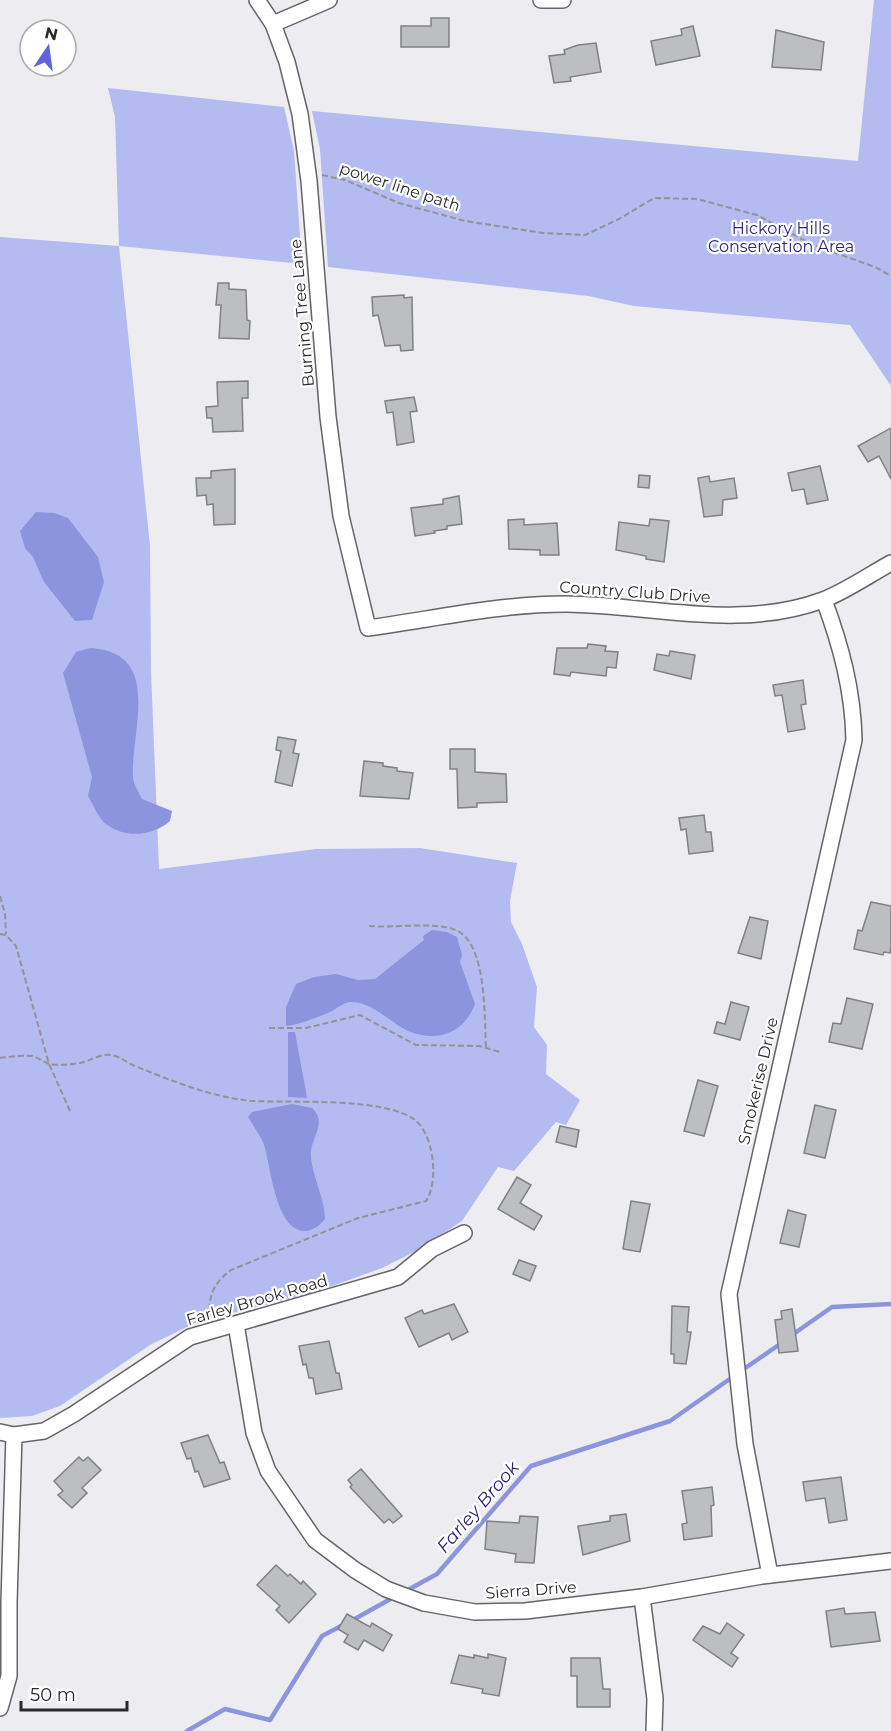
<svg xmlns="http://www.w3.org/2000/svg" width="891" height="1731" font-family="Montserrat,sans-serif">
	<style>
		.green { fill: #b3bbf0 }
		.water { fill: #8c94de }
		.lines { fill: none; stroke-linecap: round; stroke-linejoin: round }
		.stream { stroke: #8c94de; stroke-width: 4.5 }
		.building { fill: #bdbec1; stroke: #808184; stroke-width: 1.5 }
		.street-casing { stroke: #656568; stroke-width: 18 }
		.path { stroke: #939396; stroke-width: 2; stroke-dasharray: 6 3; stroke-linecap: butt }
		.street { stroke: #fff; stroke-width: 15 }
		.labels { text-anchor: middle; dominant-baseline: central; stroke-width: 4.5; stroke-linejoin: round; paint-order: stroke }
		.street-label { font-size: 16px; fill: #2a2a2c; stroke: #fff }
		.park-label { font-size: 16px; fill: #2a267b; stroke: #fff }
		.water-label { font-size: 18px; font-style: italic; fill: #231b70; stroke: #fff }
	</style>
	<rect width="100%" height="100%" fill="#ededf1"/>
	<g class="green">
		<polygon points="874,0 891,0 891,386 850,325 634,306 588,296 328,267 320,149 312,111 858,161"/>
		<polygon points="108,88 284,107 294,151 302,264 119,246 150,546 151,671 159,869 316,849 420,848 517,863 510,901 511,922 522,944 537,987 534,1027 547,1045 546,1074 580,1100 566,1125 556,1122 514,1171 498,1167 462,1221 418,1250 382,1268 313,1293 199,1321 150,1345 60,1406 32,1416 0,1418 0,237 119,246 115,117"/>
	</g>
	<g class="water">
		<polygon points="36,512 54,513 68,518 98,557 104,582 92,620 75,621 44,582 33,557 25,548 20,531"/>
		<path d="M91 648C164 653 130 732 133 778 134 785 139 793 142 799L172 811 170 821C153 836 125 839 106 824 98 818 93 804 88 796L92 777 63 673 76 652Z"/>
		<path d="M432 930 447 932 457 937 462 955 460 962 475 1004C464 1033 438 1043 408 1031 389 1022 373 1002 351 1002 344 1002 336 1009 330 1012 318 1017 298 1025 286 1026V1007L296 984 314 977 336 974 358 980 375 979 424 940 423 936Z"/>
		<polygon points="288,1032 295,1032 307,1098 288,1097"/>
		<path d="M292 1104 312 1108C327 1122 313 1135 311 1151 309 1168 325 1198 325 1219 320 1225 314 1230 306 1231 274 1232 271 1162 263 1142 259 1134 253 1125 248 1117L252 1112Z"/>
	</g>
	<g class="lines">
		<g class="stream">
			<polyline points="792,1335 832,1307 891,1304"/>
			<polyline points="741,1371 783,1342"/>
			<polyline points="404,1592 437,1574 531,1466 670,1421 734,1376"/>
			<polyline points="351,1621 396,1596"/>
			<polyline points="187,1731 225,1709 270,1720 322,1636 343,1625"/>
		</g>
	</g>
	<g class="building">
		<polygon points="431,18 449,18 449,47 401,47 401,26 431,26"/>
		<polygon points="693,26 700,56 656,65 651,41 682,35 681,29"/>
		<polygon points="776,30 824,42 821,70 772,67"/>
		<polygon points="596,43 601,72 570,77 571,81 554,83 549,56 565,54 564,50 578,45"/>
		<polygon points="218,283 229,283 229,289 246,290 247,320 250,321 249,339 219,338 221,305 216,305"/>
		<polygon points="404,295 404,298 412,297 413,350 401,351 400,345 385,346 378,315 373,316 372,297"/>
		<polygon points="248,381 248,398 242,398 243,431 213,432 212,418 207,418 206,407 218,406 217,382"/>
		<polygon points="414,397 417,411 410,412 414,442 397,445 393,412 387,413 385,401"/>
		<polygon points="891,428 891,479 879,456 868,462 858,446"/>
		<polygon points="820,466 828,500 807,504 804,489 792,491 788,473"/>
		<polygon points="235,469 235,524 214,525 213,504 207,505 206,495 197,496 196,478 211,478 211,471"/>
		<polygon points="639,475 650,476 649,488 638,487"/>
		<polygon points="709,476 710,482 734,478 737,498 723,500 722,515 704,517 698,478"/>
		<polygon points="459,496 462,524 447,526 447,529 434,531 435,533 415,536 411,508 443,504 443,499"/>
		<polygon points="524,519 524,525 557,523 559,555 540,555 540,550 509,549 508,520"/>
		<polygon points="650,519 669,521 664,562 646,559 646,556 616,550 619,522 649,526"/>
		<polygon points="588,644 606,646 605,651 618,652 616,668 607,667 606,676 571,672 570,676 554,674 557,648 587,648"/>
		<polygon points="670,651 695,655 691,679 654,670 657,654 669,656"/>
		<polygon points="803,680 806,704 801,705 805,729 788,732 782,695 775,696 773,685"/>
		<polygon points="278,737 296,740 293,753 299,754 292,786 275,782 281,751 276,750"/>
		<polygon points="450,749 475,749 475,772 506,774 507,802 477,803 477,807 458,808 457,769 450,769"/>
		<polygon points="364,761 383,763 383,766 397,768 397,771 413,773 409,799 360,796"/>
		<polygon points="704,815 706,832 711,832 713,851 689,854 686,829 681,830 679,818"/>
		<polygon points="871,902 891,906 891,946 890,953 884,952 883,955 854,949 858,930 862,931"/>
		<polygon points="750,917 768,921 761,959 738,953"/>
		<polygon points="847,998 873,1004 862,1049 829,1042 833,1023 841,1024"/>
		<polygon points="731,1002 749,1007 740,1040 714,1033 717,1022 725,1024"/>
		<polygon points="698,1080 718,1086 704,1136 684,1131"/>
		<polygon points="815,1105 836,1110 825,1158 804,1153"/>
		<polygon points="560,1126 579,1130 576,1147 556,1142"/>
		<polygon points="517,1177 531,1185 520,1203 542,1216 534,1230 498,1209"/>
		<polygon points="631,1201 650,1204 640,1252 623,1249"/>
		<polygon points="788,1210 806,1215 799,1247 780,1243"/>
		<polygon points="519,1260 536,1266 530,1281 513,1274"/>
		<polygon points="454,1304 468,1332 452,1340 449,1333 419,1347 405,1318 422,1310 424,1314"/>
		<polygon points="672,1306 689,1307 687,1332 691,1332 686,1364 674,1363 674,1354 671,1354"/>
		<polygon points="792,1309 798,1351 779,1353 775,1320 782,1319 781,1311"/>
		<polygon points="329,1341 336,1373 339,1373 342,1389 316,1394 313,1378 309,1378 306,1364 303,1365 299,1346"/>
		<polygon points="208,1435 220,1463 224,1462 230,1479 204,1487 198,1471 195,1472 191,1458 187,1459 181,1443"/>
		<polygon points="79,1457 83,1461 88,1457 101,1470 82,1488 87,1493 72,1508 58,1495 63,1491 54,1481"/>
		<polygon points="361,1469 402,1516 393,1523 389,1519 384,1523 350,1487 352,1485 348,1480"/>
		<polygon points="841,1477 847,1520 829,1523 825,1498 806,1501 803,1482"/>
		<polygon points="712,1487 714,1505 711,1506 712,1536 684,1540 682,1524 687,1523 682,1491"/>
		<polygon points="626,1514 630,1541 583,1555 578,1526 610,1521 610,1516"/>
		<polygon points="520,1516 538,1517 534,1563 515,1562 516,1554 485,1549 487,1521 519,1523"/>
		<polygon points="276,1565 288,1576 290,1574 301,1584 303,1581 316,1594 289,1623 276,1610 280,1606 257,1585"/>
		<polygon points="844,1608 845,1614 875,1612 880,1641 831,1647 826,1611"/>
		<polygon points="347,1614 370,1627 372,1623 392,1635 383,1651 364,1640 358,1650 344,1642 348,1635 338,1629"/>
		<polygon points="727,1623 744,1635 731,1653 738,1658 732,1667 693,1640 703,1626 720,1634"/>
		<polygon points="488,1654 506,1658 499,1696 482,1693 483,1689 451,1683 459,1655 474,1658 474,1655 488,1658"/>
		<polygon points="571,1658 600,1658 603,1689 610,1689 610,1707 577,1707 577,1676 571,1676"/>
	</g>
	<g class="lines">
		<g class="street-casing">
			<g id="street">
				<path d="M257 0 273 24 287 62 300 114 309 181 328 417 341 516 368 628C434 619 499 604 566 604 653 605 739 631 823 600 846 591 869 575 891 563"/>
				<polyline points="541,0 563,0"/>
				<polyline points="273,24 329,0"/>
				<polyline points="236,1324 254,1433 268,1471 315,1540 355,1570 386,1589 424,1603 475,1612 525,1611 642,1597 762,1576 891,1561"/>
				<polyline points="0,1432 14,1435 44,1431 74,1414 190,1337 398,1277 432,1249 464,1233"/>
				<path d="M770 1575 745 1444 729 1294 854 740C853 690 841 646 824 600"/>
				<polyline points="642,1597 655,1699 654,1731"/>
				<polyline points="0,1708 9,1676 9,1602 14,1435"/>
			</g>
		</g>
		<g class="path">
			<polyline points="322,175 345,180 399,203 465,221 543,233 585,235 619,219 654,198 697,199 757,215 813,245 875,267 891,276"/>
			<polyline points="0,896 5,914 6,934"/>
			<path d="M369 926C394 928 431 922 453 929 488 939 484 1020 486 1048"/>
			<polyline points="0,934 6,935 16,946 49,1064 71,1113"/>
			<polyline points="269,1028 306,1028 360,1015 416,1045 479,1046 500,1052"/>
			<path d="M0 1058C10 1057 22 1055 32 1056 38 1057 43 1062 49 1064 57 1066 72 1064 80 1063 90 1061 101 1053 111 1055 120 1056 127 1063 135 1066 172 1081 214 1098 253 1101 292 1103 385 1097 415 1120 434 1135 439 1182 426 1201L358 1218 231 1270C215 1282 208 1294 210 1315"/>
		</g>
		<use href="#street" class="street"/>
	</g>
	<g class="labels">
		<g class="street-label">
			<text transform="translate(400 187) rotate(18)">power line path</text>
			<text transform="translate(302 313) rotate(-95)">Burning Tree Lane</text>
			<text transform="translate(635 592) rotate(4)">Country Club Drive</text>
			<text transform="translate(758 1081) rotate(-77)">Smokerise Drive</text>
			<text transform="translate(257 1300) rotate(-16)">Farley Brook Road</text>
			<text transform="translate(531 1590) rotate(-4)">Sierra Drive</text>
		</g>
		<g class="park-label">
			<text x="781" y="228">Hickory Hills<tspan x="781" dy="18">Conservation Area</tspan></text>
		</g>
		<g class="water-label">
			<text transform="translate(478 1507) rotate(-49)">Farley Brook</text>
		</g>
	</g>
	<g transform="translate(48 48) rotate(13)"><circle r="28" fill="#ffffff" stroke="#aaaaab" stroke-width="1.5"/>
	<path d="M0-4.5L10 22L0 15L-10 22Z" fill="#6163db"/>
	<text y="-9" font-size="16" font-weight="bold" text-anchor="middle" fill="#2a2a2c">N</text>
	</g>
	<path d="M21 1701v9h106v-9" fill="none" stroke="#2a2a2c" stroke-width="3"/>
	<text x="30" y="1701" font-size="18" fill="#2a2a2c" stroke="#ffffff" stroke-width="4.5" paint-order="stroke">50 m</text>
</svg>
